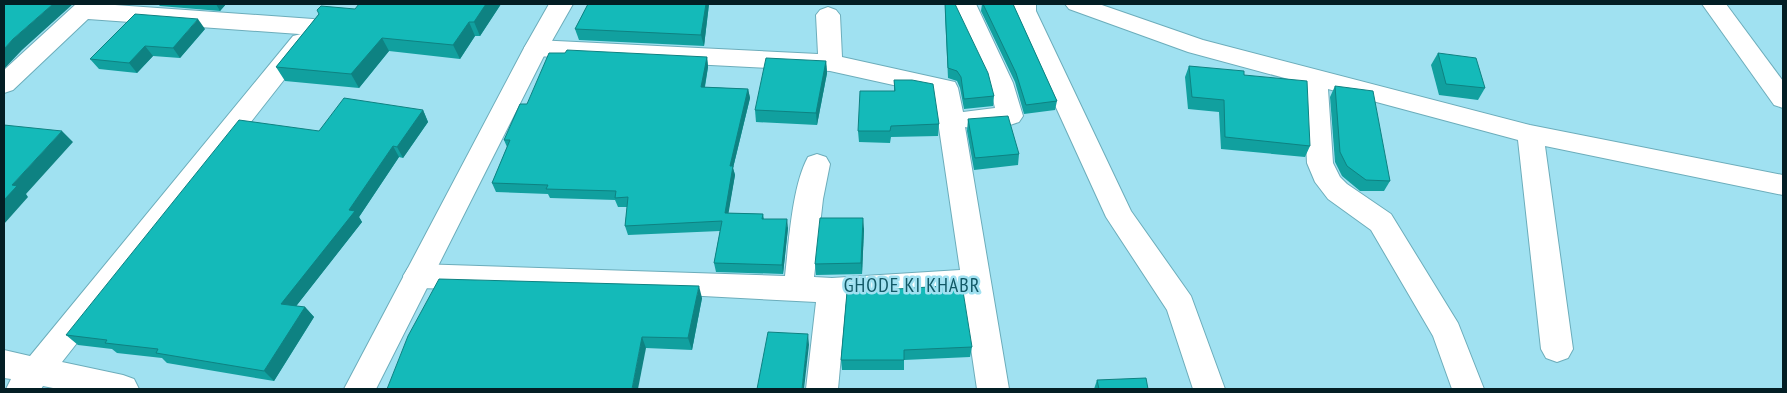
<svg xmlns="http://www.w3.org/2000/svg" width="1787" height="393" font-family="'PT Sans Narrow',sans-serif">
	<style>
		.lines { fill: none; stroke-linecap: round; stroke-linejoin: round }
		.minor-casing { stroke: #6cadbb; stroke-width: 2 }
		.tertiary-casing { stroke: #6cadbb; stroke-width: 2 }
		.secondary-casing { stroke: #6cadbb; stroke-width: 2 }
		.minor { fill: #fff; fill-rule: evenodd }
		.tertiary { fill: #fff; fill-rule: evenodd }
		.secondary { fill: #fff; fill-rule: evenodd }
		.wall { fill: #11a09f }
		.shaded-wall { fill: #0e8282 }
		.building { fill: #14bab9; stroke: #0e8282 }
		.labels { text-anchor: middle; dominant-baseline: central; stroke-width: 5; stroke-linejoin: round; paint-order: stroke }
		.neighbourhood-label { font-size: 20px; letter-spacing: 1px; fill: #125966; stroke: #a0e1f1 }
	</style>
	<rect width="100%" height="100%" fill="#a0e1f1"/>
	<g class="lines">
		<g class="minor-casing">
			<g id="minor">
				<polygon points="76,4 101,4 313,19 321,22 325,27 321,32 313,35 88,19 13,90 4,93 4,70"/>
				<path d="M952 4H976L1013 83 1023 116 1019 122 1010 125 970 128 965 127 1009 389H977L963 294 846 301 838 389H806L816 302 703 296 418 288 408 284 403 276 408 268 418 264 785 276C789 242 792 186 808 157L817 154 826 157 830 164 823 199 814 277 832 278 960 270 934 94 830 71 536 56 528 54 524 48 528 42 536 40 818 54 816 15 820 10 828 7 836 10 840 15 842 57 955 82 958 88 963 112 995 108 989 83Z"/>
				<polygon points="1013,4 1036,4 1036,11 1131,211 1191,296 1225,389 1193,389 1167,310 1106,217 1012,11"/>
				<polygon points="1065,4 1099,4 1203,40 1530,125 1783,175 1783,195 1545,146 1573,349 1568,358 1557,362 1546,358 1541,349 1518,140 1328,89 1333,163 1340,177 1347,184 1391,214 1458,323 1484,389 1452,389 1433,336 1371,230 1328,199 1315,182 1307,163 1303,83 1188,52 1069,9"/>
				<polygon points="301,34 309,36 313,42 309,48 62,362 123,375 134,379 139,389 58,389 43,386 41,389 6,389 11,379 4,378 4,350 30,356 293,36"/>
			</g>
		</g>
		<g class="tertiary-casing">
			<polygon id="tertiary" points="549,4 573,4 548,48 376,389 344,389 524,48"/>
		</g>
		<g class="secondary-casing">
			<polygon id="secondary" points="1702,4 1726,4 1783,81 1783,108 1774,105"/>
		</g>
		<use href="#minor" class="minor"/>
		<use href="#tertiary" class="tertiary"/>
		<use href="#secondary" class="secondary"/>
	</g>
	<g class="wall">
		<polygon points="158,4 226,4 220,11 160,6"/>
		<polygon points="501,4 480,36 475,36 460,59 389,51 359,88 285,81 276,67 319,14 355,9"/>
		<polygon points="588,4 709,4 704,46 579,40 575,29"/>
		<polygon points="945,4 994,96 993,106 964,109 960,88 957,81 948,78 945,14"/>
		<polygon points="982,4 1013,4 1057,101 1055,110 1024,114 1015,82 981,11"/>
		<polygon points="205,29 180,58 153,56 137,73 99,69 90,59"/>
		<polygon points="1438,53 1485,88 1478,100 1439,95 1431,65"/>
		<polygon points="707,57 708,67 705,87 748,89 750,98 733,168 735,175 728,213 763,214 764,219 788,228 783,274 716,272 714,263 720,231 628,235 625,226 627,207 618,207 615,200 550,198 548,194 496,192 492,183 507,147 504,140 527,104"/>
		<polygon points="826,61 827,73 817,125 756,122 755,110"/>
		<polygon points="1189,66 1244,75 1310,146 1305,157 1221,149 1219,112 1188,109 1185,77"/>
		<polygon points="894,80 939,124 938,136 891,137 890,143 859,142 858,131 894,91"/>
		<polygon points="1335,86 1390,181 1384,191 1360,191 1342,176 1335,162 1330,97"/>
		<polygon points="423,110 428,122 403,158 399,157 359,217 362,222 296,306 305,307 314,317 274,381 167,363 162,358 117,353 112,349 78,345 66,335"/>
		<polygon points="968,119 1019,154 1018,165 974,170 967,131"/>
		<polygon points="864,229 862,274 816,275 815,264"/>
		<polygon points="439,279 702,298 692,350 646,348"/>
		<polygon points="847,292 972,347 970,357 904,360 904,370 842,370 841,360"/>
		<polygon points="1097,380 1148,389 1094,389"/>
	</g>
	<g class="shaded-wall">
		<polygon points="53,4 73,4 22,50 4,69 4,49 13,39"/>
		<polygon points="216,4 226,4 220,11"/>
		<polygon points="486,4 501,4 480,36 474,22"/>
		<polygon points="706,4 709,4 704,46 701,35"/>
		<polygon points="198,19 205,29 180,58 173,48"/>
		<polygon points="469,22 475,36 460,59 453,45"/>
		<polygon points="382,38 389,51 359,88 351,74"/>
		<polygon points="145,46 153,56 137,73 129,63"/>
		<polygon points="707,57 708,67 703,96 701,87"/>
		<polygon points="826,61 827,73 817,125 816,113"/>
		<polygon points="748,89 750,98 733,168 735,175 727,222 725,213 730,166"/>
		<polygon points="423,110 428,122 403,158 397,147"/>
		<polygon points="62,131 73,142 26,194 28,197 4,224 4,200 12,185"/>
		<polygon points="393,146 399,157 359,217 362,222 290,314 281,304 349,210"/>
		<polygon points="863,218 864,229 862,274 861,263"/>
		<polygon points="787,219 788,228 783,274 782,265"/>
		<polygon points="699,286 702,298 692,350 688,338"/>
		<polygon points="305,307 314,317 274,381 264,371"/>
		<polygon points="808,334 809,345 804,389 802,389"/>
		<polygon points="642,337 646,348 638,389 632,389"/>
	</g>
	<g class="building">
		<polygon points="4,4 53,4 13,39 4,49"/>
		<polygon points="359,4 486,4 474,22 469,22 453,45 382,38 351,74 276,67 319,14 317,10 321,6 355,9"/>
		<polygon points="588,4 706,4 701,35 575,29"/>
		<polygon points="945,4 955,4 988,73 994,96 964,99 961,77 957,71 948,68"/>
		<polygon points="983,4 1013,4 1057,101 1026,105 1016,73"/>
		<polygon points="135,14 198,19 173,48 145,46 129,63 90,59"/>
		<polygon points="567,50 707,57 701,87 748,89 730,166 733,166 725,213 763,214 762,219 787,219 782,265 714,263 722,221 625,226 628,197 615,198 616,191 546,189 548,185 492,183 510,140 504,140 520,104 527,104 549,53 565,53"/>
		<polygon points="1438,53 1476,58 1485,88 1446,84"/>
		<polygon points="766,58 826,61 816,113 755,110"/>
		<polygon points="1189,66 1244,71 1244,75 1307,81 1310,146 1225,137 1224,100 1192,97"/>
		<polygon points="894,80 912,80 933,84 939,124 891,126 890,131 858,131 860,91 895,91"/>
		<polygon points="1335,86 1373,91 1390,181 1366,180 1347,166 1340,152"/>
		<polygon points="344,98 423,110 397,147 393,146 349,210 355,211 281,304 305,307 264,371 156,353 158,349 105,343 107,340 66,335 239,120 319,131"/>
		<polygon points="1008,116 1019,154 975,158 968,119"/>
		<polygon points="4,125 62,131 12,185 17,186 4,200"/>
		<polygon points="820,218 863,218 861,263 815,264"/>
		<polygon points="439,279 699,286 688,338 642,337 632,389 387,389 408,336"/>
		<polygon points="962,285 972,347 904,350 904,360 841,360 847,292"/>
		<polygon points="768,332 808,334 802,389 757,389"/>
		<polygon points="1146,378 1148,389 1099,389 1097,380"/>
	</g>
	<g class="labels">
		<g class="neighbourhood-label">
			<text x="912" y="285">GHODE KI KHABR</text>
		</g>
	</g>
	<rect width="1787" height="393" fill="none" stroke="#031e24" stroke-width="10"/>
</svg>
